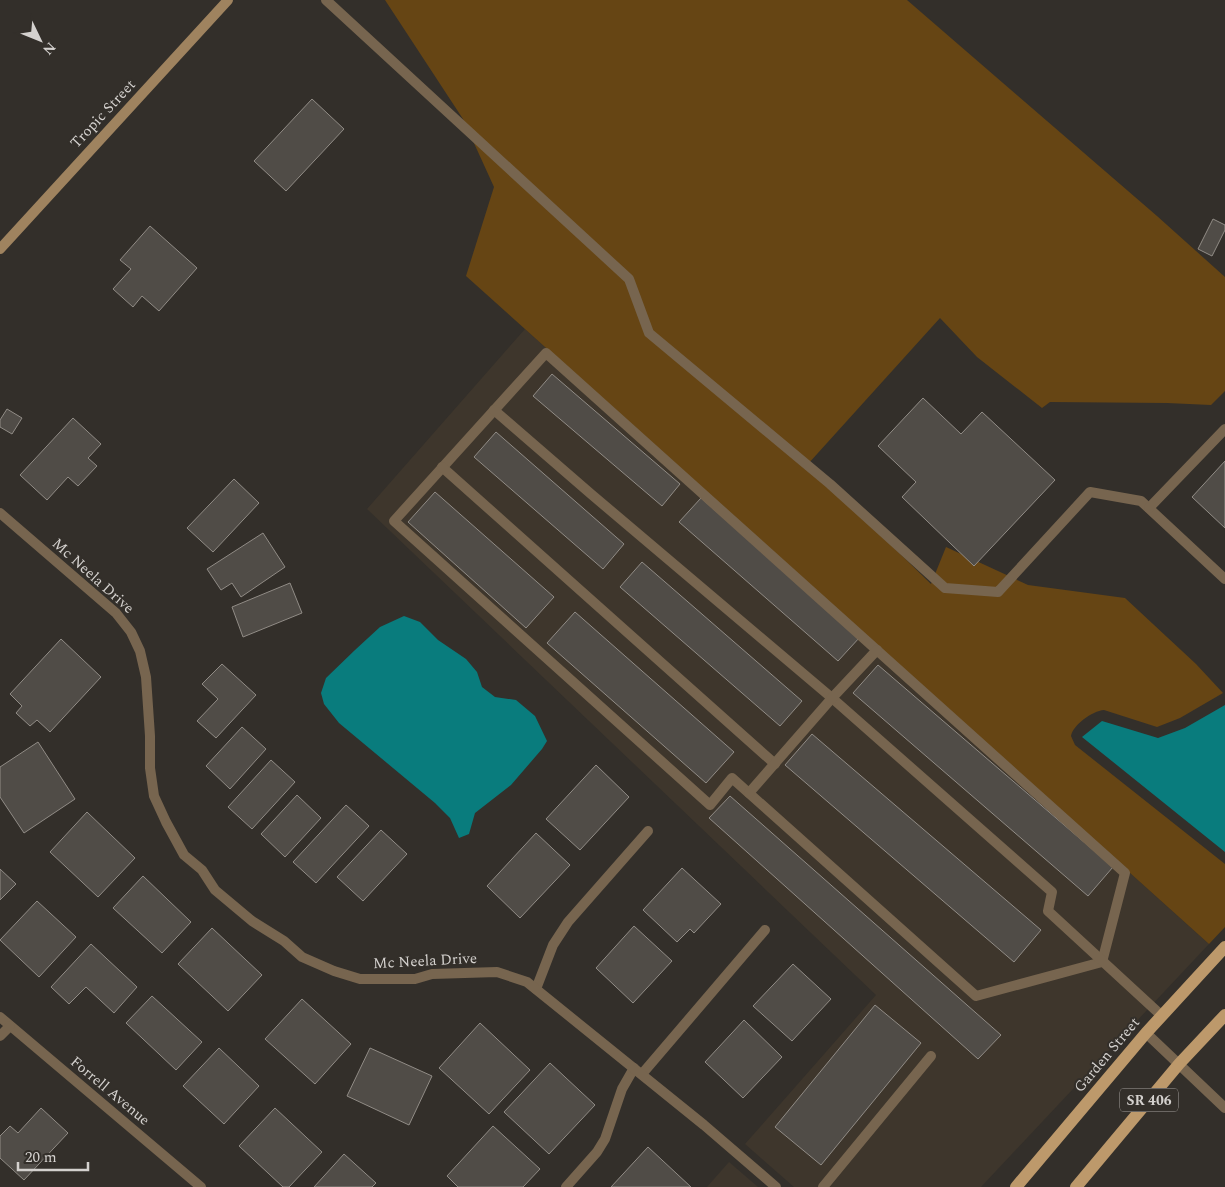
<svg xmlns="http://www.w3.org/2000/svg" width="1225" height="1187" font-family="Spectral,serif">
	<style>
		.built { fill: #3e362c }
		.green { fill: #664514 }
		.water { fill: #097c7d }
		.building { fill: #504c47; stroke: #918c86 }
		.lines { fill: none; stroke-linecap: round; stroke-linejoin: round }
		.lane { stroke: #77654f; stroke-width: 10 }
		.street { stroke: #77654f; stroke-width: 10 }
		.secondary { stroke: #9f835f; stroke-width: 10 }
		.primary { stroke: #bd996b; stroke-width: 12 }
		.labels { text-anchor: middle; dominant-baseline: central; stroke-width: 4; stroke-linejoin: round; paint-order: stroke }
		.shield { fill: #332f2a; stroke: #a4a09d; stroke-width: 1 }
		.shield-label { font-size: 14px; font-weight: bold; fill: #d4d1ce }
		.street-label { font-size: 15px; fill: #d4d1ce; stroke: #332f2a }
	</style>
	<rect width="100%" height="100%" fill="#332f2a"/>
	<g class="built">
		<polygon points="525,329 1209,944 981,1187 794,1187 745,1144 876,995 367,509"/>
		<polygon points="729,1162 758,1187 707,1187"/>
	</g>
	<path class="green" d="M385 0H907L1157 216 1225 277V391L1211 405 1167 403 1050 402 1042 408 977 357 940 318 808 464 931 584 946 547 1028 585 1125 598 1196 664 1223 693 1180 718 1157 727 1104 710C1092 711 1073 725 1071 736L1075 745 1225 864V927L1209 944 466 276 494 187 463 119Z"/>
	<g class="water">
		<polygon points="404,616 420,622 438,640 466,659 477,672 482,687 495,697 516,700 535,716 547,741 542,749 511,785 475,813 469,834 459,838 450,818 435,803 339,723 324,704 321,693 326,678 355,650 380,627"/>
		<polygon points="1225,705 1225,852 1082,737 1102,721 1158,738 1185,728"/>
	</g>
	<g class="building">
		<polygon points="312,99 344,129 286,191 254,161"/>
		<polygon points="1213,219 1225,225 1225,230 1212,256 1198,249"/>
		<polygon points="150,226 197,268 159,311 142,296 133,307 113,289 131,269 120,260"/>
		<polygon points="552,374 680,484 662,506 533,396"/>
		<polygon points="923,398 961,434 982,412 1055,480 974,566 902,497 916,482 878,446"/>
		<polygon points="7,409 22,418 12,434 0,427 0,420"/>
		<polygon points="73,418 101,444 88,458 97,466 78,486 68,477 47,500 20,475"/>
		<polygon points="496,432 624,544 603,569 474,457"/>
		<polygon points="1225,461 1225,528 1192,497"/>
		<polygon points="234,479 259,503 213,552 187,528"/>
		<polygon points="435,492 554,597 526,628 408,522"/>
		<polygon points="701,498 860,637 838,661 679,522"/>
		<polygon points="263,533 285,567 241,597 232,583 221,590 207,569"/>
		<polygon points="642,562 802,701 780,726 620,587"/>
		<polygon points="290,583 302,613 243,637 232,607"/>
		<polygon points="575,612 734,752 706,783 547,643"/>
		<polygon points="61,639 101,677 50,732 37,720 30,726 16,713 22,706 10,694"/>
		<polygon points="222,664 256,695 216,738 197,721 218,699 202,684"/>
		<polygon points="878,665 1113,867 1088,896 853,693"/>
		<polygon points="242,727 266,749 230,789 206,766"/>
		<polygon points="812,734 1041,930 1014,962 785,765"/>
		<polygon points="38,742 75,799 24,833 0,797 0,767"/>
		<polygon points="271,760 295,782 252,829 228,807"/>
		<polygon points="596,765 629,797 580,850 546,819"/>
		<polygon points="297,795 321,818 285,857 261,834"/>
		<polygon points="730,796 1001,1035 978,1059 709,818"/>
		<polygon points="346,805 369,826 316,883 293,862"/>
		<polygon points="87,812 135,858 98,897 50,852"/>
		<polygon points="381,830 407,854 363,901 337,877"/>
		<polygon points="536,833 570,865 520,918 487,886"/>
		<polygon points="682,868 721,904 694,933 690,929 677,942 643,910"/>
		<polygon points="0,869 16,884 0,900"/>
		<polygon points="143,876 191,922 162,953 113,908"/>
		<polygon points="37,901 76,937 39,977 0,940"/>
		<polygon points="634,926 672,961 633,1003 596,968"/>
		<polygon points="212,928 262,975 228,1011 178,964"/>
		<polygon points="91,944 137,987 114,1013 86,987 69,1004 51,987"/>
		<polygon points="793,964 831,999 792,1041 753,1006"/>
		<polygon points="152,996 202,1042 176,1070 126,1023"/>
		<polygon points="302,999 351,1044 315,1084 265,1039"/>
		<polygon points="875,1005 921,1043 821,1165 775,1127"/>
		<polygon points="744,1020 782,1057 743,1098 705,1062"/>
		<polygon points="480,1023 530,1070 489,1114 439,1068"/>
		<polygon points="219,1048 259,1086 224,1124 183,1086"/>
		<polygon points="370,1048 432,1076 409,1125 347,1096"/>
		<polygon points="550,1063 595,1105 549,1154 504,1112"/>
		<polygon points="41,1108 68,1133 24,1180 0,1158 0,1136 10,1126 18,1133"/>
		<polygon points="275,1108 322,1152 289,1187 283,1187 239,1146"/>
		<polygon points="493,1126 540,1169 523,1187 458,1187 447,1176"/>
		<polygon points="648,1147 691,1187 611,1187"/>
		<polygon points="344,1154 376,1183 372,1187 314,1187"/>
	</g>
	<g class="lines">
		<g class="lane">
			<polyline points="326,0 629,279 649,333 830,484 945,588 998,592 1090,492 1141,501 1225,579"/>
			<polygon points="546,353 1125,873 1102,962 976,996 732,778 710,805 394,521"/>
			<polyline points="494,410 591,494 832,698 1052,892 1048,911 1162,1016"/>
			<polyline points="442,467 775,764"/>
			<polyline points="1149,508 1225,429"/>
			<polyline points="749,793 832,698 877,650"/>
			<polyline points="536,989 553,945 568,922 648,831"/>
			<polyline points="642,1074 765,930"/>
			<polyline points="566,1187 597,1152 605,1139 622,1089 634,1068"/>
			<polyline points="823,1187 931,1056"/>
		</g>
		<g class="street">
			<polyline points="0,513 116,613 131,632 140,651 146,677 150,736 150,768 154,796 166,822 184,855 202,870 215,890 252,921 284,941 302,957 334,971 360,979 415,979 432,974 497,972 527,982 704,1125 776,1187"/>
			<polyline points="0,1017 201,1187"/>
			<polyline points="1146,1033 1225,1108"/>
			<polyline points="0,1036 10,1026"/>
		</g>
		<polyline class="secondary" points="0,249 228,0"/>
		<g class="primary">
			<polyline points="1016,1187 1146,1033 1225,947"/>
			<polyline points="1076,1187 1179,1064 1225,1015"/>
		</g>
	</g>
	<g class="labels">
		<rect class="shield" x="1120" y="1088.5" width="58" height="23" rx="4"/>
		<g class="shield-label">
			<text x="1149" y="1100">SR 406</text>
		</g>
		<g class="street-label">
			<text transform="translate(103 114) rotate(-47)">Tropic Street</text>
			<text transform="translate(93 576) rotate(42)">Mc Neela Drive</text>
			<text transform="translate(425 961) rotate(-3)">Mc Neela Drive</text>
			<text transform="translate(1107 1055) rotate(-50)">Garden Street</text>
			<text transform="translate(110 1091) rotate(40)">Forrell Avenue</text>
		</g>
	</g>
	<g transform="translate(40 40) rotate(133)" stroke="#332f2a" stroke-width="4" paint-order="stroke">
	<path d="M0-4L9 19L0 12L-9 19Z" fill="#d4d1ce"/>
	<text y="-8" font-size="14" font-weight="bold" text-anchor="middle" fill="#d4d1ce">N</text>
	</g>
	<path d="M18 1162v8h70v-8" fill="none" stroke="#d4d1ce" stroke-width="2.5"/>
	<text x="25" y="1162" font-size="15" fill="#d4d1ce" stroke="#332f2a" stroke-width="4" paint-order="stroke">20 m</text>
</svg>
